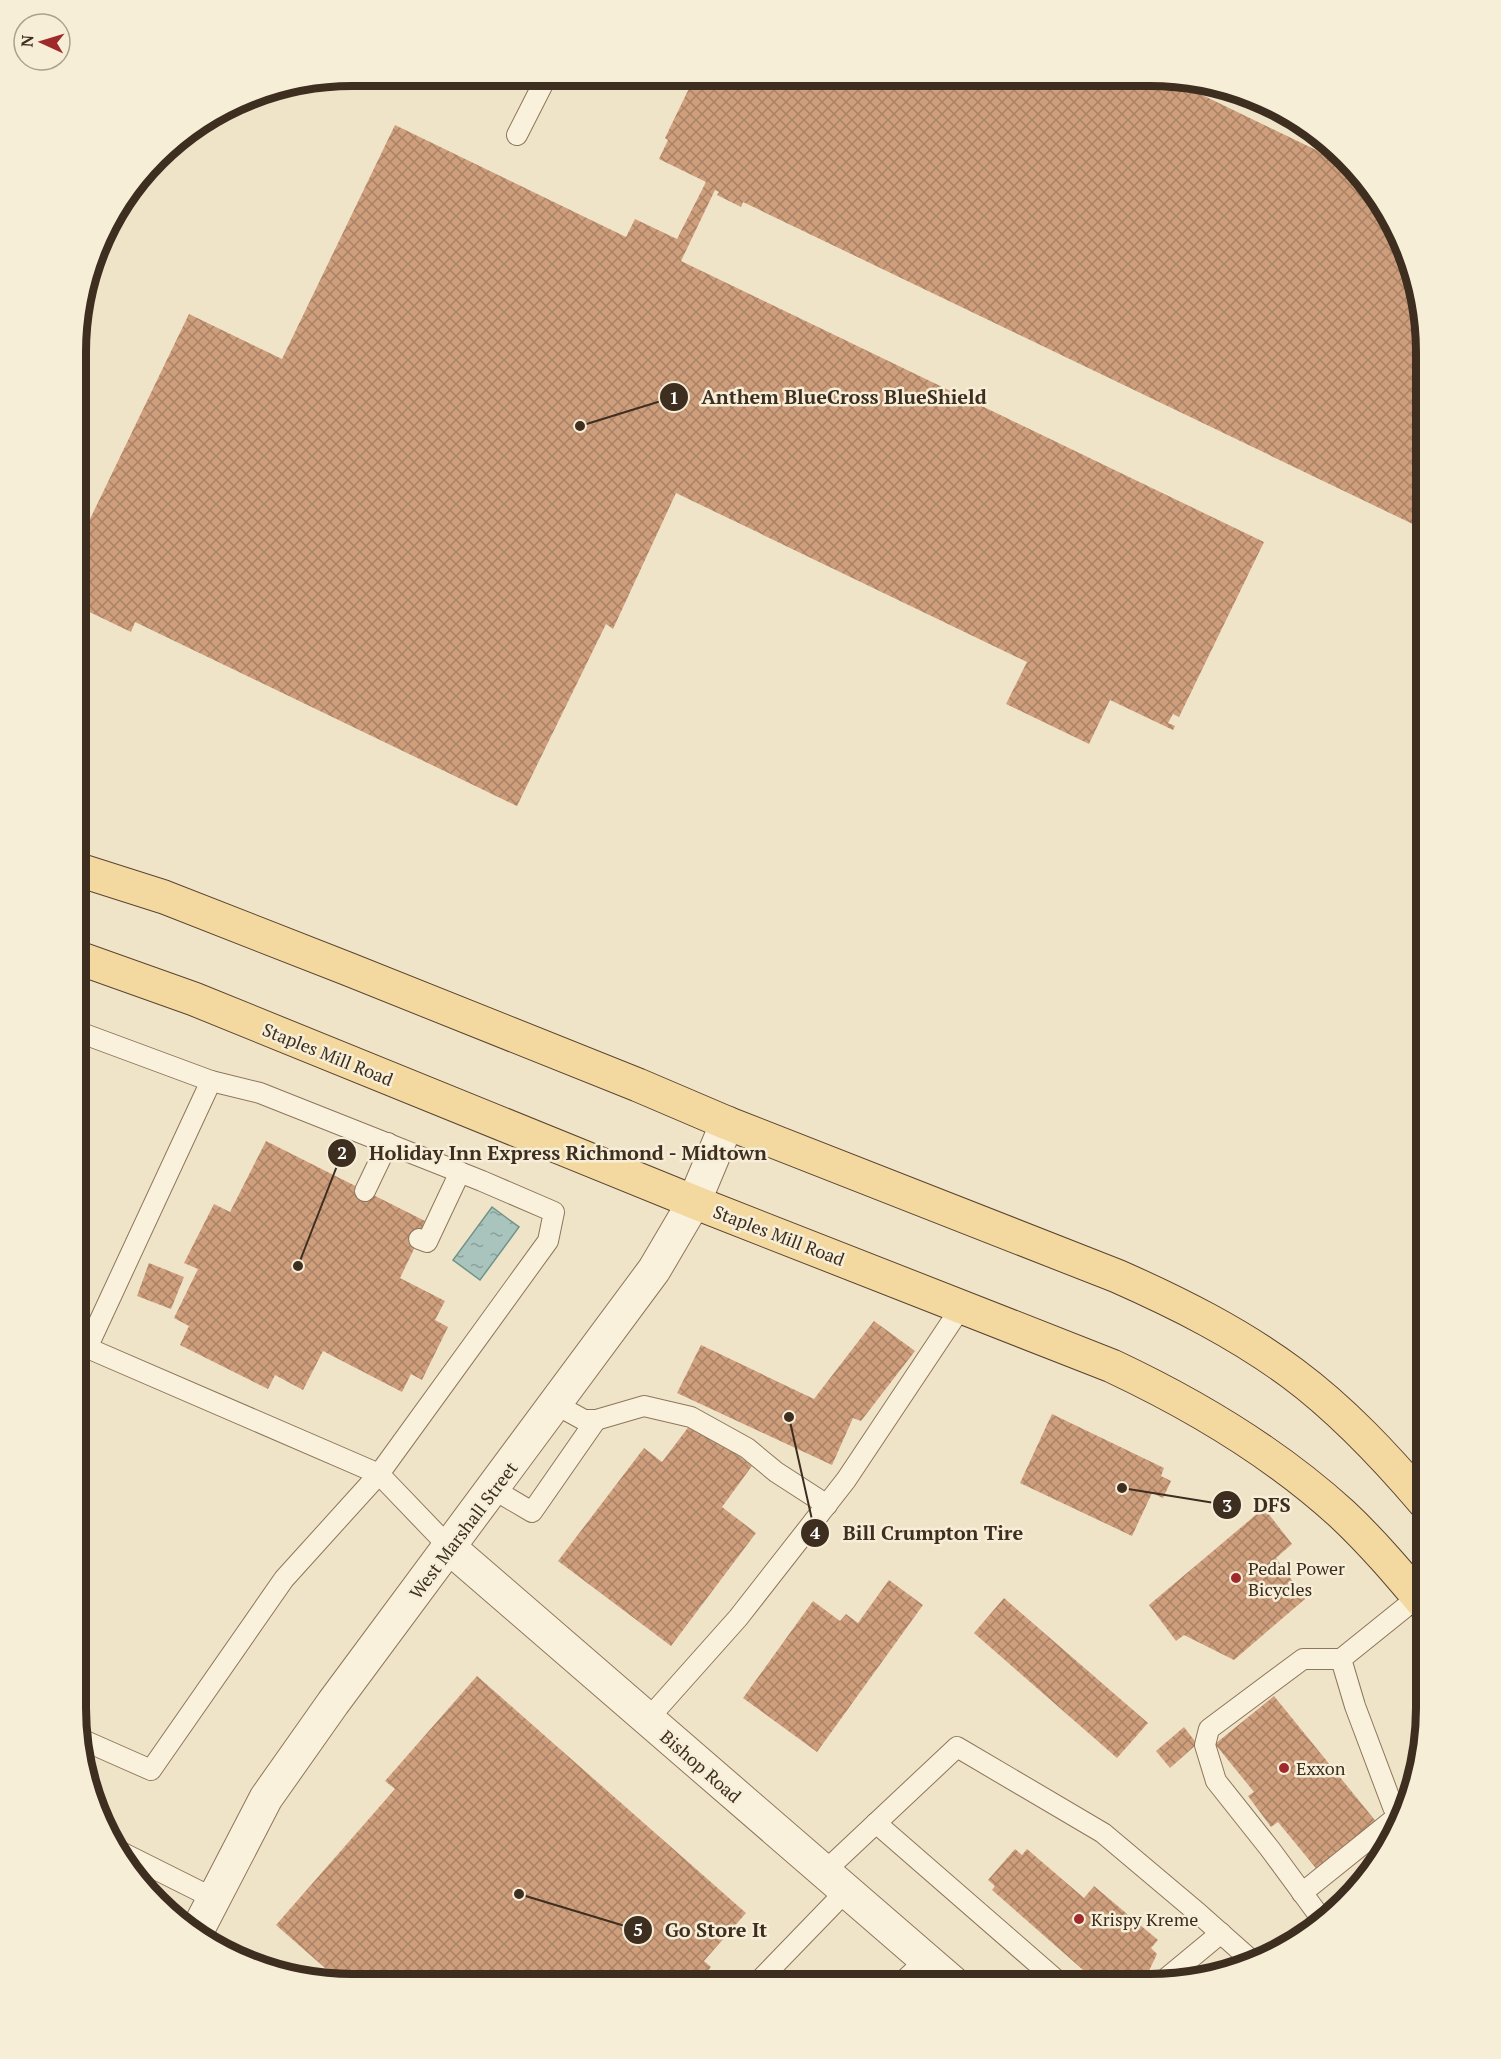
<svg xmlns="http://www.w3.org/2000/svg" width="1501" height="2059" font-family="'PT Serif',serif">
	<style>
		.water { fill: url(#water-ripples); stroke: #6f938a; stroke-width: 1.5 }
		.building { fill: url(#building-cross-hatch) }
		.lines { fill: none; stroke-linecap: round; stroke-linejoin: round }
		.lane-casing { stroke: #8d765c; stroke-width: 22 }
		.street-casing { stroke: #8d765c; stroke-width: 35 }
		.primary-casing { stroke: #5b4430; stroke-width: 35 }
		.lane { stroke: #faf1dc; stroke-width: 20 }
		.street { stroke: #faf1dc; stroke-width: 33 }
		.primary { stroke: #f3d9a0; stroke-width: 33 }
		.poi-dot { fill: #9e2a2b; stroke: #f7eed8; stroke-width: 2 }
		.labels { text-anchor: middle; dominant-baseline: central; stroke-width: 5; stroke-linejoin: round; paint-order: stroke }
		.street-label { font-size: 18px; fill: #3d2e20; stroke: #f7eed8 }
		.poi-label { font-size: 18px; fill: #3d2e20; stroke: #f7eed8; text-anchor: start }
		.rim { fill: none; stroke: #3d2e20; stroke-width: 8 }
		.leader { fill: none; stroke: #3d2e20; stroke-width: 2 }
		.callout-dot { fill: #3d2e20; stroke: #f7eed8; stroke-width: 2 }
		.mark-label { font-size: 18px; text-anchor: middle; font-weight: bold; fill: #fff }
		.callout-label { font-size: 20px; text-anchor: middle; font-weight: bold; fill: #3d2e20; stroke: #f7eed8; stroke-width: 5; stroke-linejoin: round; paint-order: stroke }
	</style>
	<defs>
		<pattern id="water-ripples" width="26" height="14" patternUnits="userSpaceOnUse" patternTransform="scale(1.5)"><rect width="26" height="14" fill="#a9c4bc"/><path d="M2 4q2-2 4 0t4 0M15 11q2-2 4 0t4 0" fill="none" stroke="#8ba098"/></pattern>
		<pattern id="building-cross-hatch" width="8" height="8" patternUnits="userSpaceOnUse" patternTransform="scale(1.5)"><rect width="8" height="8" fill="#cf9f7d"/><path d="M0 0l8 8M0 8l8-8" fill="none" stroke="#a98266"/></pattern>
	</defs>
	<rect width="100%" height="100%" fill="#f0e4c8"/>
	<polygon class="water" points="492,1207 519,1227 480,1280 453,1260"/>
	<g class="building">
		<polygon points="695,76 1165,77 1343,163 1398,230 1426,351 1426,524 1424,523 1421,528 743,202 741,207 717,195 719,192 715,190 681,261 1264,542 1179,717 1173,714 1168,723 1175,726 1173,730 1110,700 1089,744 1006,704 1027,662 676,493 613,629 606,624 517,806 135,622 131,632 77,606 77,546 189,314 282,359 395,125 626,237 635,219 677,239 706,182 659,159 668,140 665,138"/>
		<polygon points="266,1141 427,1222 400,1278 445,1301 435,1320 448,1327 422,1380 411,1374 402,1392 323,1351 303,1390 275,1375 268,1389 180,1345 189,1326 174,1318 198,1269 184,1263 214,1204 230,1212"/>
		<polygon points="149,1263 184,1277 171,1309 137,1296"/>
		<polygon points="874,1321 915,1351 861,1421 853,1418 832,1465 677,1393 701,1345 814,1399"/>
		<polygon points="1052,1414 1164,1468 1161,1476 1171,1481 1163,1498 1152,1493 1132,1536 1020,1483"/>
		<polygon points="693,1421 752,1466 722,1507 756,1533 671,1646 558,1561 644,1448 662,1462"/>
		<polygon points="1264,1508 1292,1544 1276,1558 1305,1599 1234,1660 1184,1635 1176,1641 1149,1605"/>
		<polygon points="889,1580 923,1605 817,1752 743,1698 813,1601 840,1621 846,1614 858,1623"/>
		<polygon points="1004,1598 1148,1723 1117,1758 974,1633"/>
		<polygon points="477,1676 746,1913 704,1961 711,1967 699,1983 689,1977 684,1983 341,1982 276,1925 395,1789 385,1781"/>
		<polygon points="1274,1696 1378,1824 1319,1872 1278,1822 1271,1827 1248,1796 1254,1792 1215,1744"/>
		<polygon points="1184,1727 1197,1744 1170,1768 1156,1751"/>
		<polygon points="1015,1849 1022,1855 1027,1849 1084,1898 1094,1886 1158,1940 1151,1948 1157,1954 1147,1975 1137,1984 1099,1984 992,1890 995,1886 988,1880"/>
	</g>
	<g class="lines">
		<g class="lane-casing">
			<g id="lane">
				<polyline points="517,135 547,76"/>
				<polyline points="76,1031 211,1081 87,1348"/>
				<polyline points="365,1191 388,1143"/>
				<polyline points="419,1239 427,1242 460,1172"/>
				<polyline points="76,1343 379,1474 548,1241 554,1212 482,1181 260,1093 211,1081"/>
				<polyline points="555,1404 584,1420 596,1420 644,1406 691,1417 747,1448 776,1472 827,1505"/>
				<polyline points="493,1489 532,1512 596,1420"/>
				<polyline points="648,1719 738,1618 846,1480 962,1306"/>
				<polyline points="83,1740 151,1770 284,1579 379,1474 450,1548"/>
				<polyline points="1401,1818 1393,1807 1355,1706 1341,1659 1418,1597"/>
				<polyline points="876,1823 1061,1984"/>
				<polyline points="117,1850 213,1898"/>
				<polyline points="824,1872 957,1747 1103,1833 1198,1913 1251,1960"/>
				<polyline points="1302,1893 1399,1815"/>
				<polyline points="1323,1921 1270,1849 1216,1781 1205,1745 1209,1729 1303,1659 1341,1659"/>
				<polyline points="1163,1981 1221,1933"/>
				<polyline points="757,1983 846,1891"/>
				<polyline points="901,1983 926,1960"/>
			</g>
		</g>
		<g class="street-casing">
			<g id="street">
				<polyline points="450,1548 953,1983"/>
				<polyline points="195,1935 266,1798 333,1703 654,1270 694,1202 727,1123"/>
			</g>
		</g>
		<g class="primary-casing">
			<g id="primary">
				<path d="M76 869 164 897 348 969 638 1085 727 1123 1117 1276C1178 1303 1238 1333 1292 1373 1342 1410 1385 1456 1425 1503"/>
				<path d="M76 957 194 999 694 1202 1112 1366C1195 1405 1274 1452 1342 1514 1372 1542 1399 1574 1425 1605"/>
			</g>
		</g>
		<use href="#lane" class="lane"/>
		<use href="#street" class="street"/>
		<use href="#primary" class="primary"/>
	</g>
	<g class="poi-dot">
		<circle cx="1236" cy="1578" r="6"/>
		<circle cx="1284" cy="1768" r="6"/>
		<circle cx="1079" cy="1919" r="6"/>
	</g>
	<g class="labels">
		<g class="street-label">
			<text transform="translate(328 1054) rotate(22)">Staples Mill Road</text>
			<text transform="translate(779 1235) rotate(21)">Staples Mill Road</text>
			<text transform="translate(463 1530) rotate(-53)">West Marshall Street</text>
			<text transform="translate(701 1766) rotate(41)">Bishop Road</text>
		</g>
		<g class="poi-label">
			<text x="1248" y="1568">Pedal Power<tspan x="1248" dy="21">Bicycles</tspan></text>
			<text x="1296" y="1768">Exxon</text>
			<text x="1091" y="1919">Krispy Kreme</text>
		</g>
	</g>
	<path d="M0 0H1501V2059H0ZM352 86H1150A266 266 0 0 1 1416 352V1708A266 266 0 0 1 1150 1974H352A266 266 0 0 1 86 1708V352A266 266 0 0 1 352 86Z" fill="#f7eed8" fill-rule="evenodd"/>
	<path class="rim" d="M352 86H1150A266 266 0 0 1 1416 352V1708A266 266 0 0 1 1150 1974H352A266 266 0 0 1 86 1708V352A266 266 0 0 1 352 86Z"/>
	<path class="leader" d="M580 426L674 397M298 1266L342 1153M1122 1488L1227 1505M789 1417L815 1533M519 1894L638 1930"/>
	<g class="callout-dot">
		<circle cx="580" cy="426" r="6"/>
		<circle cx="298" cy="1266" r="6"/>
		<circle cx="1122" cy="1488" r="6"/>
		<circle cx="789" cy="1417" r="6"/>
		<circle cx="519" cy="1894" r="6"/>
		<circle cx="674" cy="397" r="15"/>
		<circle cx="342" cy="1153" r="15"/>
		<circle cx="1227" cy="1505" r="15"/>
		<circle cx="815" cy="1533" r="15"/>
		<circle cx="638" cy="1930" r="15"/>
	</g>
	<g class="mark-label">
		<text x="674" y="404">1</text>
		<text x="342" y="1159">2</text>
		<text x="1227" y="1512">3</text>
		<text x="815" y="1539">4</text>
		<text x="638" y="1936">5</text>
	</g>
	<g class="callout-label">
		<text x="844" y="404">Anthem BlueCross BlueShield</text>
		<text x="568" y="1160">Holiday Inn Express Richmond - Midtown</text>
		<text x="1272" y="1512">DFS</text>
		<text x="933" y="1540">Bill Crumpton Tire</text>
		<text x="716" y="1937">Go Store It</text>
	</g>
	<g transform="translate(42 42) rotate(274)"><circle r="28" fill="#f7eed8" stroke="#ada18e" stroke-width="1.5"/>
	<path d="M0-4.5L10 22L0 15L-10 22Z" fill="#9e2a2b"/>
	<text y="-9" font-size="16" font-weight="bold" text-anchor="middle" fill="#3d2e20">N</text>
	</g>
</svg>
